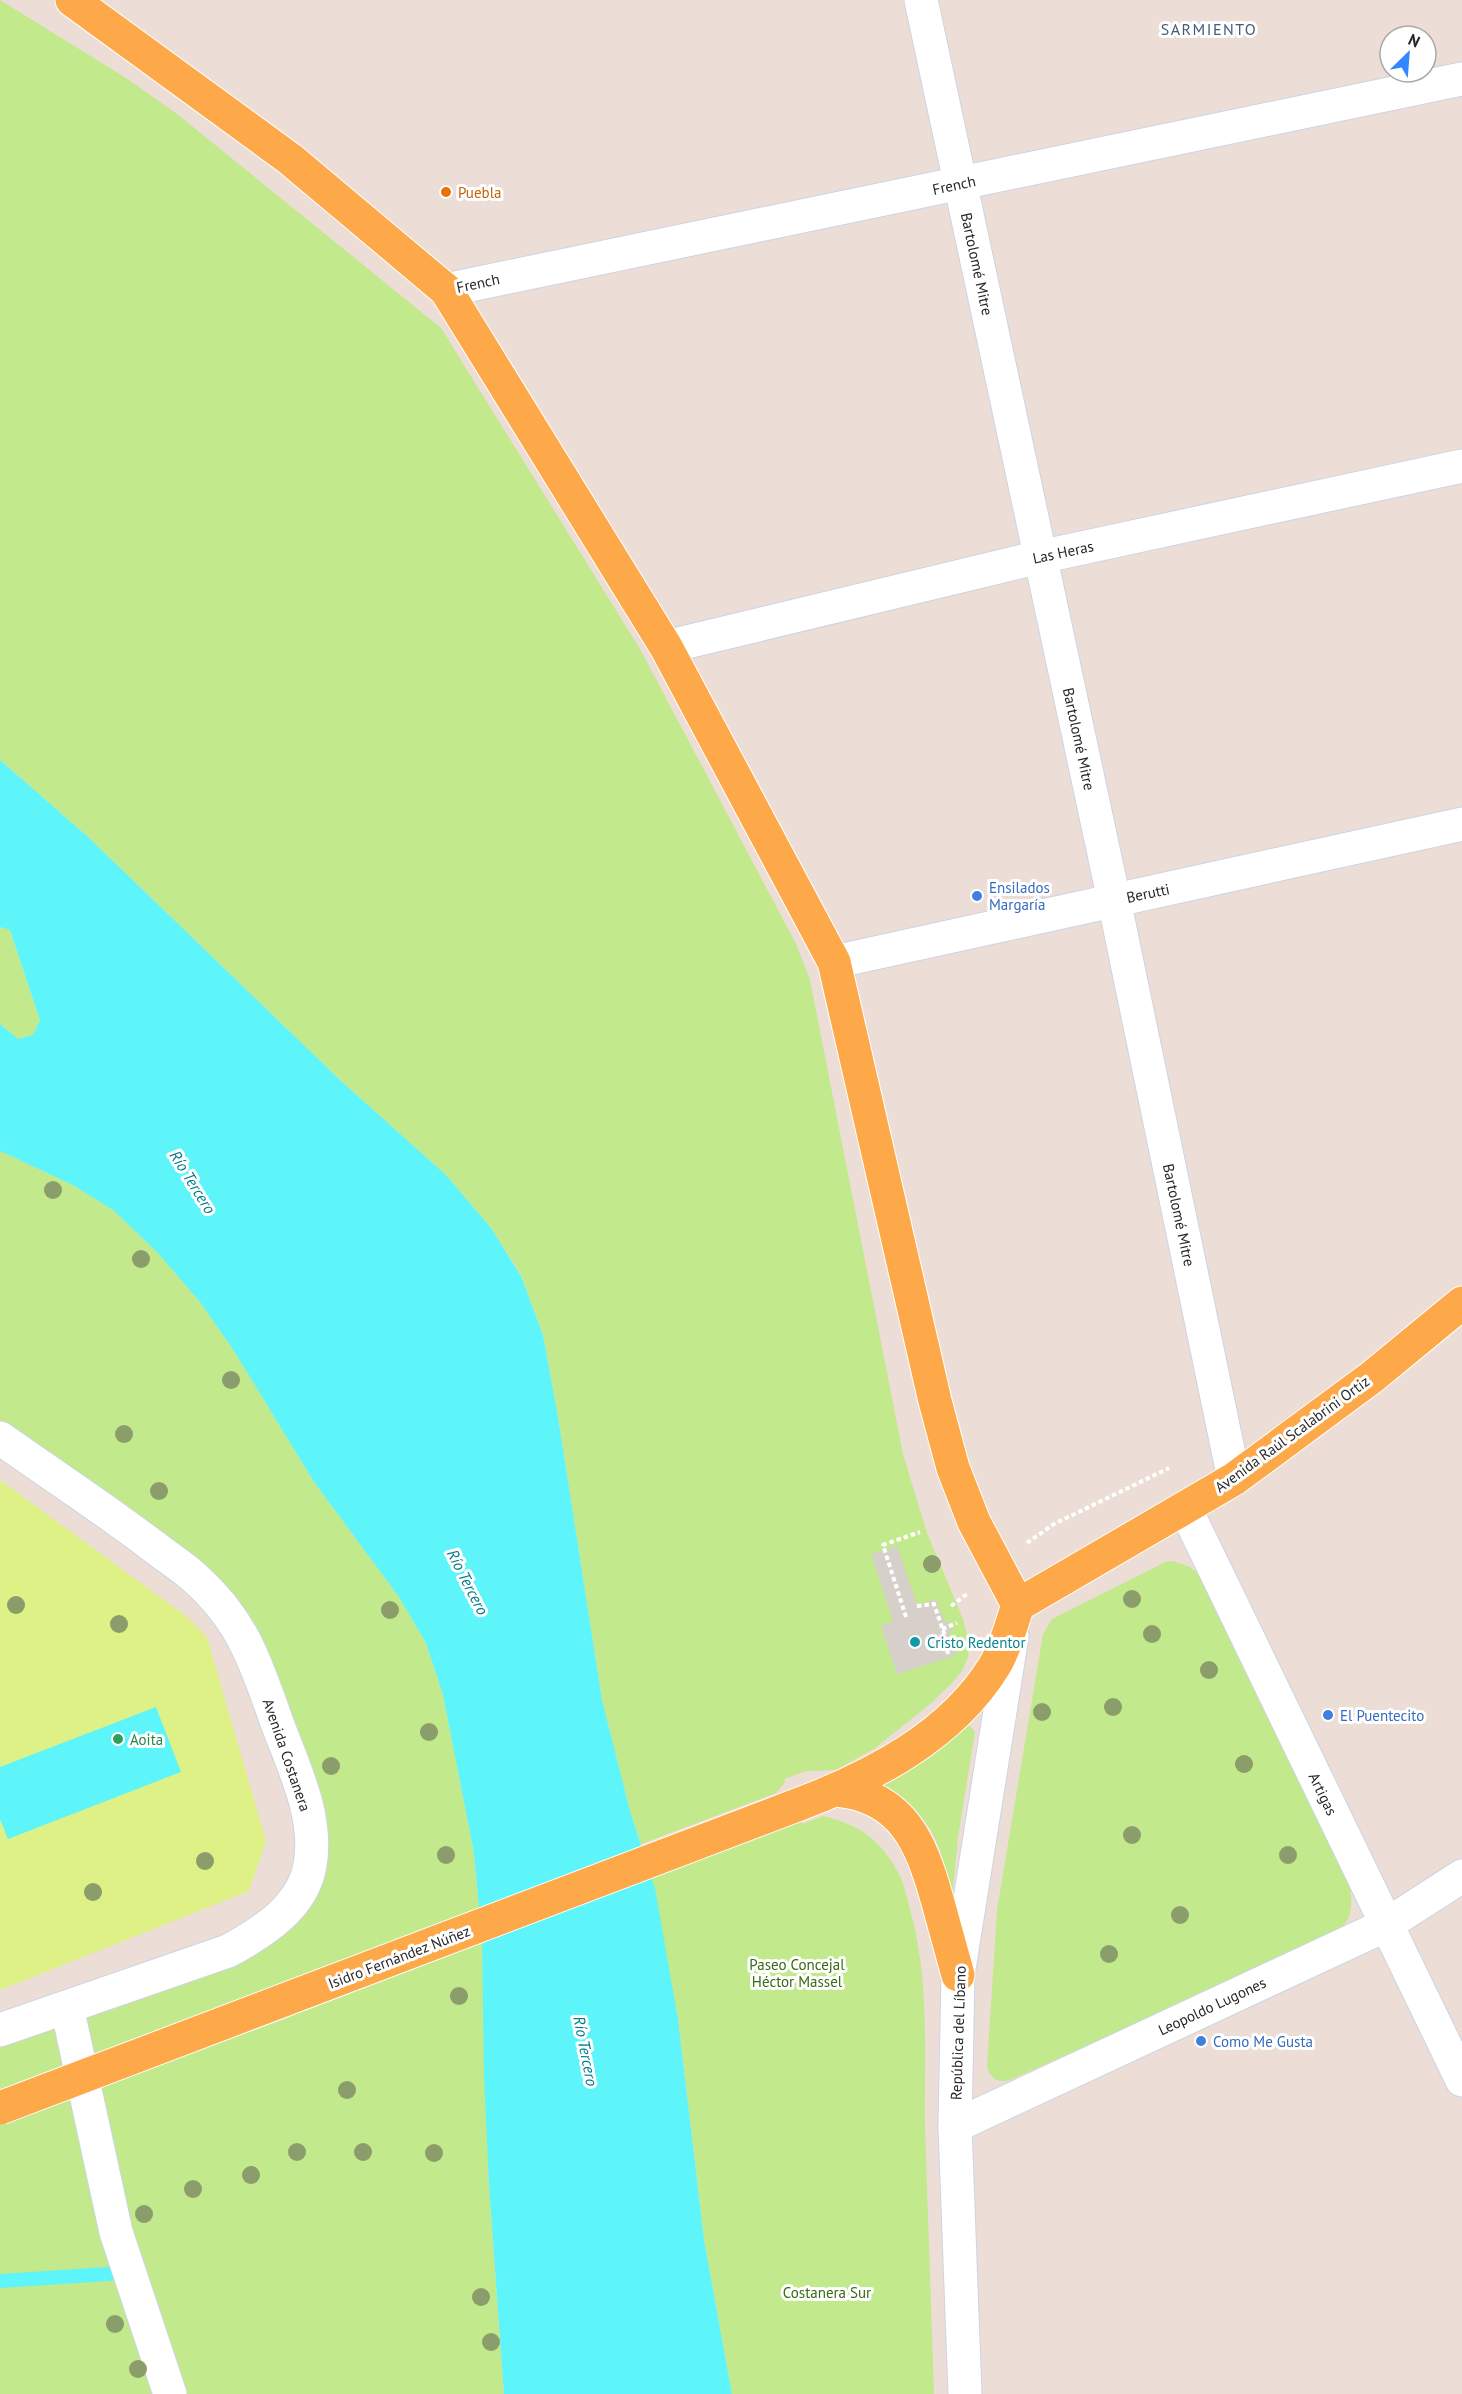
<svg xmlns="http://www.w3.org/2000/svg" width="1462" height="2394" font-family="'PT Sans',sans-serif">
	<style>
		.green { fill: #c2e98c }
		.pitch { fill: #ddf187 }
		.plaza { fill: #d6cfca }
		.water { fill: #5df5fa }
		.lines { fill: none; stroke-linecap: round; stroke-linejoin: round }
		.stream { stroke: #5df5fa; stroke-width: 14 }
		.minor-casing { stroke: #ccd5e2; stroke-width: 35 }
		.major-casing { stroke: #fff; stroke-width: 35 }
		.path { stroke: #fff; stroke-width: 4; stroke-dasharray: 4.5 3; stroke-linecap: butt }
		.minor { stroke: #fff; stroke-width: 33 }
		.major { stroke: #fea949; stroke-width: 33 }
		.major-bridge-casing { stroke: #fff; stroke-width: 35; stroke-linecap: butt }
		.major-bridge { stroke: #fea949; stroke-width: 33 }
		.tree { fill: #8a9d6a }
		.food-dot { fill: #e8710a; stroke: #fff; stroke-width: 2 }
		.shop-dot { fill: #3f7fe0; stroke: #fff; stroke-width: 2 }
		.culture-dot { fill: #0f9aa8; stroke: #fff; stroke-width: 2 }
		.leisure-dot { fill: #2e9e5b; stroke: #fff; stroke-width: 2 }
		.labels { text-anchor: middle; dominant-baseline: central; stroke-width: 6; stroke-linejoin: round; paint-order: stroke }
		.street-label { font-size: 15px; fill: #272727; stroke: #fff }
		.food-label { font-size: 15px; fill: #c56008; stroke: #fff; text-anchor: start }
		.shop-label { font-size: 15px; fill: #366cbe; stroke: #fff; text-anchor: start }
		.culture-label { font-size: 15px; fill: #0d838f; stroke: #fff; text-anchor: start }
		.leisure-label { font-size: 15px; fill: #27864d; stroke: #fff; text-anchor: start }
		.park-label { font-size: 15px; fill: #396912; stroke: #fff }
		.neighbourhood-label { font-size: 16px; letter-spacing: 1.5px; fill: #445b7b; stroke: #fff }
		.water-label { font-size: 16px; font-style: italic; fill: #037d8c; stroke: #fff }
	</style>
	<rect width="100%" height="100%" fill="#ecddd6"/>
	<g class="green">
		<polygon points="0,0 126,78 177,114 441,328 640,649 796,944 810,980 903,1454 927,1533 963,1619 969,1644 968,1657 962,1671 952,1683 930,1704 875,1748 836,1770 806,1771 784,1779 785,1782 776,1793 641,1844 630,1811 602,1700 558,1417 543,1335 521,1275 491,1228 446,1175 341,1081 87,836 0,760"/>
		<polygon points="0,927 10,930 40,1020 33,1035 18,1039 0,1024"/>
		<polygon points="0,1151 73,1185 113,1210 157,1252 200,1302 234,1351 314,1482 399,1597 426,1643 443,1695 474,1853 482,1940 489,2185 504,2394 0,2394 0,2041 313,1897 271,1666 0,1423"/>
		<path d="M1173 1561 1190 1567 1199 1574 1350 1888C1353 1908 1351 1919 1337 1934L1012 2079C999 2084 991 2080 987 2067L997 1910 1043 1634 1052 1619 1165 1562Z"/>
		<path d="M966 1726H970L975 1732 958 1837 952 1899C940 1844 935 1814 880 1788V1781Z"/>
		<path d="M823 1816C862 1825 883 1842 901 1878 905 1888 907 1899 910 1909 930 1982 924 2051 925 2126 928 2215 931 2305 934 2394H732L704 2240 678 2019 651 1874 800 1818 803 1824Z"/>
	</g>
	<polygon class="pitch" points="0,1480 186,1616 207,1637 266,1841 249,1891 0,1990"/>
	<polygon class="plaza" points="897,1546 917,1605 936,1599 944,1621 948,1621 952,1631 949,1633 956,1655 897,1674 881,1626 893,1621 871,1554"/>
	<g class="water">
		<polygon points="0,760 87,836 341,1081 446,1175 491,1228 521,1276 543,1335 558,1417 602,1700 630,1811 655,1888 678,2019 704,2240 732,2394 504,2394 489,2185 484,2076 482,1940 474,1853 443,1695 426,1643 399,1597 314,1482 234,1351 200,1302 157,1252 113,1210 73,1185 0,1151 0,1024 18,1039 33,1035 40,1020 10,930 0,927"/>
		<polygon points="156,1707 181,1772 8,1839 0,1819 0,1767"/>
	</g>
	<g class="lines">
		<polyline class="stream" points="0,2281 108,2274 127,2271"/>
		<g class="minor-casing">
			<g id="minor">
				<polyline points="921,0 1114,900 1234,1479"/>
				<polyline points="446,290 1462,79"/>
				<polyline points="666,647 1040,557 1462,466"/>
				<polyline points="834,962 1462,824"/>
				<path d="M0 1438C51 1474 103 1508 153 1546 167 1557 183 1567 196 1579 216 1597 234 1620 246 1644 258 1668 267 1694 276 1720 292 1764 319 1816 310 1865 303 1907 263 1932 228 1951L0 2030"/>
				<polyline points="1185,1508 1462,2080"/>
				<polyline points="67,2007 116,2232 170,2394"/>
				<polyline points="955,2126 1386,1925 1462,1876"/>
				<polyline points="965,2394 955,2126 958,1975 1012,1636"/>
			</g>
		</g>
		<g class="major-casing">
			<g id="major">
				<polyline points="72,0 290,159 446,290 666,647 834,962 935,1401 953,1468 974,1522 1018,1605"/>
				<polyline points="1018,1605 1234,1479 1372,1377 1462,1303"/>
				<path d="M836 1790C903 1796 921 1843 937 1899 944 1925 951 1950 958 1975"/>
				<path d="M797 1805C872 1777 952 1736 995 1665 1006 1647 1011 1625 1018 1605"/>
			</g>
		</g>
		<g class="path">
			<polyline points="1027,1543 1054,1524 1169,1468"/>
			<polyline points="917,1606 934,1604 950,1651 946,1653"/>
			<polyline points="951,1606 967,1594"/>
			<polyline points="906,1617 883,1545 920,1532"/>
			<polyline points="942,1629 957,1623"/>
		</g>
		<use href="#minor" class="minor"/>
		<use href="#major" class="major"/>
		<g class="major-bridge-casing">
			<polyline id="major-bridge" points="0,2108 797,1805"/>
		</g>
		<use href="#major-bridge" class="major-bridge"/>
	</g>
	<g class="tree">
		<circle cx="53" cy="1190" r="9"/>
		<circle cx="141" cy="1259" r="9"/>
		<circle cx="231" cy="1380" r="9"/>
		<circle cx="124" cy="1434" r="9"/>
		<circle cx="159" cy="1491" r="9"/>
		<circle cx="932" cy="1564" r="9"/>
		<circle cx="1132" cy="1599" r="9"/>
		<circle cx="16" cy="1605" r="9"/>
		<circle cx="390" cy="1610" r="9"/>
		<circle cx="119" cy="1624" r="9"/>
		<circle cx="1152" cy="1634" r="9"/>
		<circle cx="1209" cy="1670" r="9"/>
		<circle cx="1113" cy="1707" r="9"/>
		<circle cx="1042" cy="1712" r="9"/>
		<circle cx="429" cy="1732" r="9"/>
		<circle cx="1244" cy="1764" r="9"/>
		<circle cx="331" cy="1766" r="9"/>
		<circle cx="1132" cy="1835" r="9"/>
		<circle cx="446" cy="1855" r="9"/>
		<circle cx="1288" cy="1855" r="9"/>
		<circle cx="205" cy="1861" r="9"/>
		<circle cx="93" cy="1892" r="9"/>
		<circle cx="1180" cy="1915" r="9"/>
		<circle cx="1109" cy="1954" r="9"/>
		<circle cx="459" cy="1996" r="9"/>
		<circle cx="347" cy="2090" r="9"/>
		<circle cx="297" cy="2152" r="9"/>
		<circle cx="363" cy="2152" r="9"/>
		<circle cx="434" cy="2153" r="9"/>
		<circle cx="251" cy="2175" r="9"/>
		<circle cx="193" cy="2189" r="9"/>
		<circle cx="144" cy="2214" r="9"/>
		<circle cx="481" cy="2297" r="9"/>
		<circle cx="115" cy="2324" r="9"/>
		<circle cx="491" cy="2342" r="9"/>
		<circle cx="138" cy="2369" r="9"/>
	</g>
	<circle class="food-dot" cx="446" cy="192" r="6"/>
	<g class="shop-dot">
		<circle cx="977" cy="896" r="6"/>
		<circle cx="1328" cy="1715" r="6"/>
		<circle cx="1201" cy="2041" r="6"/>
	</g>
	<circle class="culture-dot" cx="915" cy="1642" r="6"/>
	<circle class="leisure-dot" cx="118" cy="1739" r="6"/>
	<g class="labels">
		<g class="street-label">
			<text transform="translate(954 185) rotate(-12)">French</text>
			<text transform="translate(977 264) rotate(78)">Bartolomé Mitre</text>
			<text transform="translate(478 283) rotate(-12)">French</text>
			<text transform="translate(1063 552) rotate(-12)">Las Heras</text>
			<text transform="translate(1079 739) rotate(78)">Bartolomé Mitre</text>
			<text transform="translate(1148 893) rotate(-12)">Berutti</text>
			<text transform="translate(1179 1215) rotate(78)">Bartolomé Mitre</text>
			<text transform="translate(1292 1434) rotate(-36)">Avenida Raúl Scalabrini Ortiz</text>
			<text transform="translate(287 1755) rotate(71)">Avenida Costanera</text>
			<text transform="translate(1323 1794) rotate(64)">Artigas</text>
			<text transform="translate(399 1957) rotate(-21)">Isidro Fernández Núñez</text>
			<text transform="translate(1212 2006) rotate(-25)">Leopoldo Lugones</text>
			<text transform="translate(958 2033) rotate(-88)">República del Líbano</text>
		</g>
		<g class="food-label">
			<text x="458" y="192">Puebla</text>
		</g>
		<g class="shop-label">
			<text x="989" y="887">Ensilados<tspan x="989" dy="17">Margaría</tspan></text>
			<text x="1340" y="1715">El Puentecito</text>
			<text x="1213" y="2041">Como Me Gusta</text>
		</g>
		<g class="culture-label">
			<text x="927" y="1642">Cristo Redentor</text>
		</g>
		<g class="leisure-label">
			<text x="130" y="1739">Aoita</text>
		</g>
		<g class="park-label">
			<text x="797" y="1964">Paseo Concejal<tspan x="797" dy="17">Héctor Massel</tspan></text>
			<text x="827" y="2292">Costanera Sur</text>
		</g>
		<g class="neighbourhood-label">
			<text x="1209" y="29">SARMIENTO</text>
		</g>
		<g class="water-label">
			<text transform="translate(193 1182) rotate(58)">Río Tercero</text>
			<text transform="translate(468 1582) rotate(63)">Río Tercero</text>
			<text transform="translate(586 2051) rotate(79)">Río Tercero</text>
		</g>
	</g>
	<g transform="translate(1408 54) rotate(25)"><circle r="28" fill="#ffffff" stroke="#a9a9a9" stroke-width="1.5"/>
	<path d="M0-4.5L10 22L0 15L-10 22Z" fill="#3087ff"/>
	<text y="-9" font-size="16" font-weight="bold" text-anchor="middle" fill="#272727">N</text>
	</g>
</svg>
